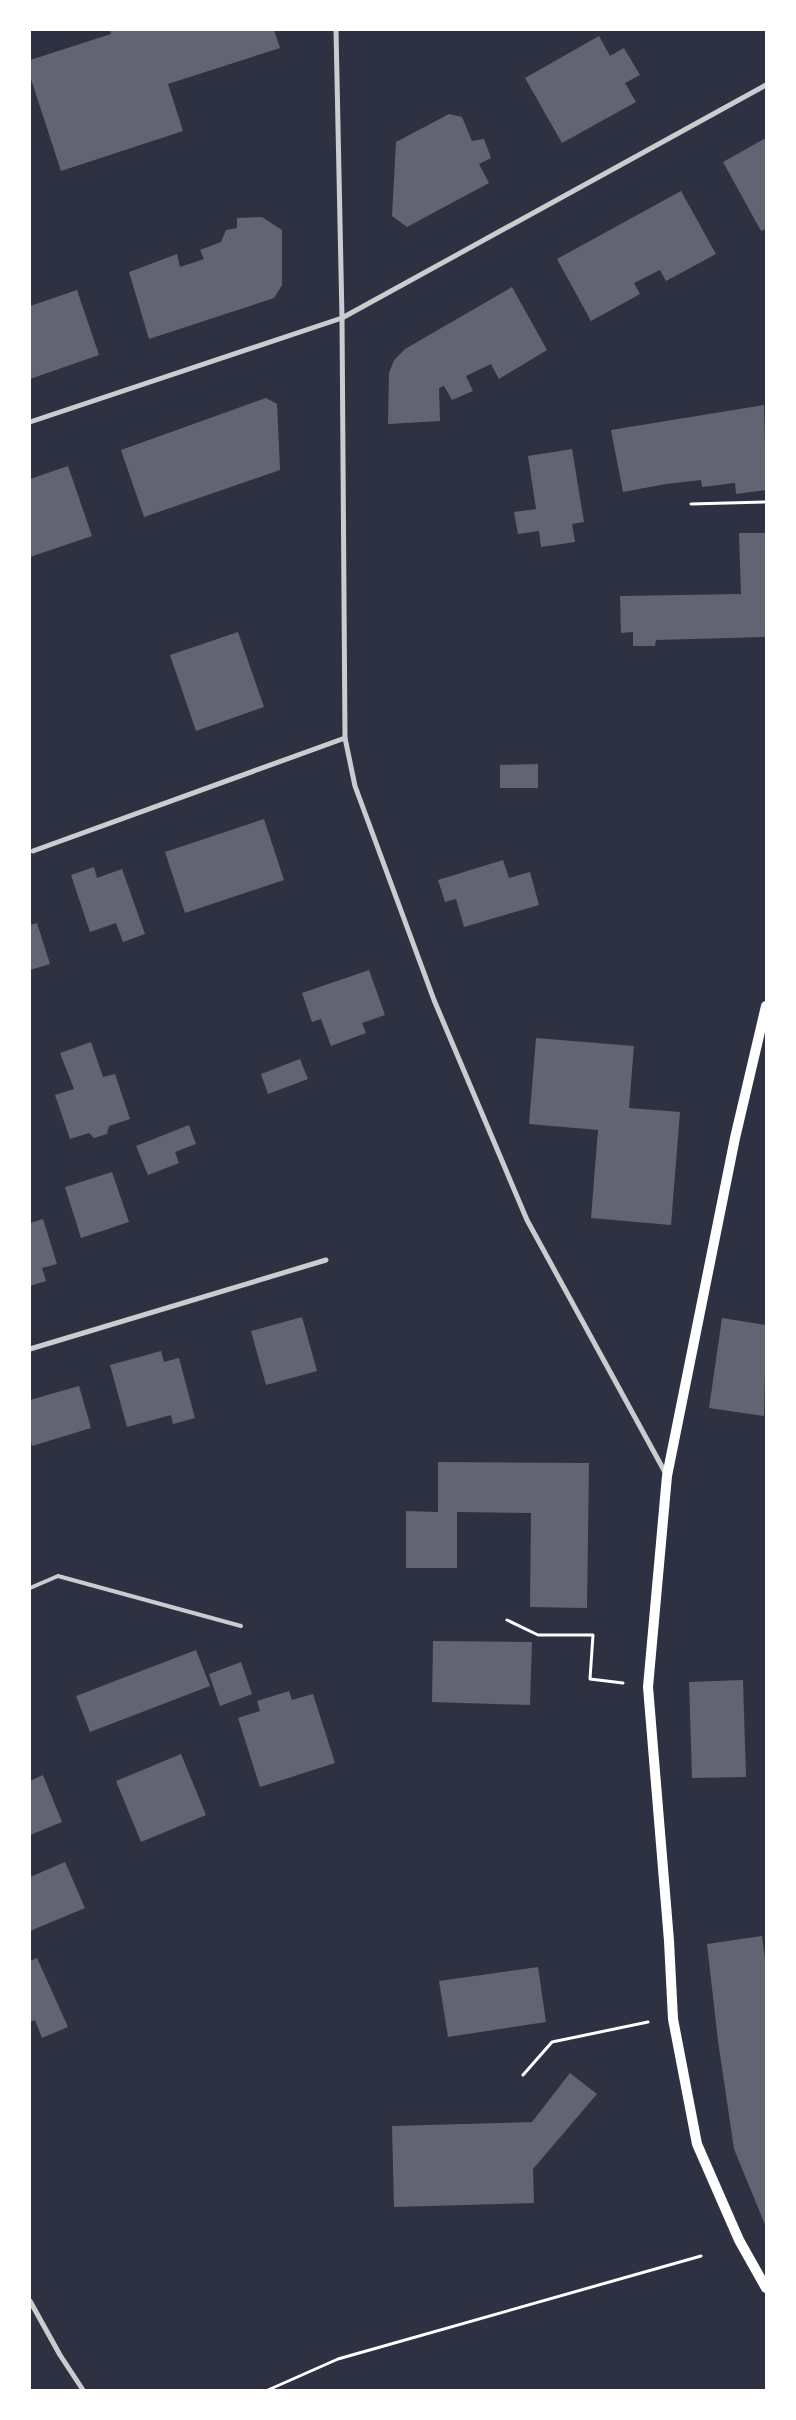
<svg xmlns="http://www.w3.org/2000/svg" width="796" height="2420" font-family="'DM Sans',sans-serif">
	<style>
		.building { fill: #626471 }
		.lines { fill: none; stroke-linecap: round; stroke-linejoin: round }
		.path { stroke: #fff; stroke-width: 3 }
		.service { stroke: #caccd0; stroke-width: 4 }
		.minor { stroke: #caccd0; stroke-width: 5 }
		.secondary { stroke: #fff; stroke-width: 10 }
	</style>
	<rect width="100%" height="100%" fill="#2d3142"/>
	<g class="building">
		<polygon points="110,30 274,30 280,48 168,84 183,131 61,171 30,76 30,60 111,34"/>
		<polygon points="599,36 610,56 624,48 640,75 625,83 636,102 562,143 525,78"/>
		<polygon points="449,114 462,117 472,141 484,139 491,158 479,164 489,183 407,227 392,216 396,142"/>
		<polygon points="766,138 766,229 761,231 723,162"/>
		<polygon points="681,191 716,254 666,281 660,270 634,283 640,294 591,321 557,259"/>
		<polygon points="262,217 282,230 282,285 274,298 149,339 129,272 177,254 180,267 204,259 200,250 221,242 226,230 237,228 237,218"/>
		<polygon points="512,287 547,350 499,379 491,364 466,376 473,391 452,400 444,386 439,388 440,421 388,424 389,373 394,360 405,349"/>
		<polygon points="77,290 99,355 30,379 30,306"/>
		<polygon points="266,398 277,404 280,470 144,517 121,450"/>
		<polygon points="764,405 766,490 736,494 735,483 702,487 701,480 666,484 623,492 611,430"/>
		<polygon points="572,449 584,522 572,524 575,542 541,547 539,531 518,534 514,512 536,509 528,456"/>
		<polygon points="68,466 92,536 30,557 30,479"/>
		<polygon points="739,533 766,533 766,637 656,640 655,646 633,646 633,632 621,633 620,596 741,594"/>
		<polygon points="238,632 264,707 196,731 170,655"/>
		<polygon points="538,764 538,788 500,788 500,765"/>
		<polygon points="264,819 284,880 185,913 165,852"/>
		<polygon points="503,860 509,878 530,872 539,905 464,927 456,899 445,902 438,880"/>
		<polygon points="94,867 97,878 122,869 145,934 123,942 116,923 90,932 71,875"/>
		<polygon points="37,923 50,964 30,970 30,925"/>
		<polygon points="369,970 385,1015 362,1023 366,1033 331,1046 321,1019 312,1022 302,993"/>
		<polygon points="536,1038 634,1046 629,1108 680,1112 671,1225 591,1218 598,1130 529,1124"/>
		<polygon points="91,1042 103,1077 115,1074 130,1119 109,1126 107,1134 94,1138 89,1133 70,1139 55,1095 74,1089 60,1053"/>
		<polygon points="300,1059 308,1079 268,1094 261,1074"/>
		<polygon points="189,1125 196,1144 175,1152 179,1163 148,1175 136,1146"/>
		<polygon points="112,1172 129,1222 81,1238 65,1187"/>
		<polygon points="43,1219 57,1264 42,1268 46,1281 30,1286 30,1223"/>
		<polygon points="302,1317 317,1371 266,1385 251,1331"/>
		<polygon points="722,1318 766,1325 764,1416 709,1408"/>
		<polygon points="161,1351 164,1362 179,1358 195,1418 173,1424 171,1415 127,1427 110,1365"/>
		<polygon points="79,1386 91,1428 32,1446 30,1438 30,1400"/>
		<polygon points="438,1462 589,1463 587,1608 530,1607 531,1513 457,1512 457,1568 406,1568 406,1511 438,1512"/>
		<polygon points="433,1641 532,1642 530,1705 432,1702"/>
		<polygon points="196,1650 210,1686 90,1732 76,1696"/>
		<polygon points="241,1662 252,1694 220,1706 209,1674"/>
		<polygon points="743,1680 746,1777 692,1778 689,1682"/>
		<polygon points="289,1691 292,1700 313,1694 335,1763 260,1787 238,1718 260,1711 257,1701"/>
		<polygon points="181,1754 206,1815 141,1842 116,1781"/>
		<polygon points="43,1775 62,1822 30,1835 30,1781"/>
		<polygon points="65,1862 85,1908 30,1931 30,1877"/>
		<polygon points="762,1936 766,1967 766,2227 734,2149 718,2041 707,1944"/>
		<polygon points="37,1958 68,2027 42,2038 35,2020 30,2022 30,1961"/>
		<polygon points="538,1967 546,2022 448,2037 439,1981"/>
		<polygon points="570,2073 597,2094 533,2169 534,2203 394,2207 392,2126 532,2122"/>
	</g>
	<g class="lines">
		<g class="path">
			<polyline points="691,504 766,502"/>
			<polyline points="507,1620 538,1635 593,1635 590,1679 623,1683"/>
			<polyline points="523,2075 552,2042 648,2022"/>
			<polyline points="268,2390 338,2359 701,2256"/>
		</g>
		<polyline class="service" points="30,1588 58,1576 241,1626"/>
		<g class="minor">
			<polyline points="336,30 342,318 345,738 355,786 434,1000 527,1220 666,1474"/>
			<polyline points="30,422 342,318 766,85"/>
			<polyline points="33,851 345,738"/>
			<polyline points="30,1349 326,1260"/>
			<polyline points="30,2301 60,2355 83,2390"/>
		</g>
		<polyline class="secondary" points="766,1006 735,1138 667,1476 648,1687 669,1941 673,2019 697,2144 739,2240 766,2288"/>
	</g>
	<rect width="796" height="2420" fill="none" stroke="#ffffff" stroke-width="62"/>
</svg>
